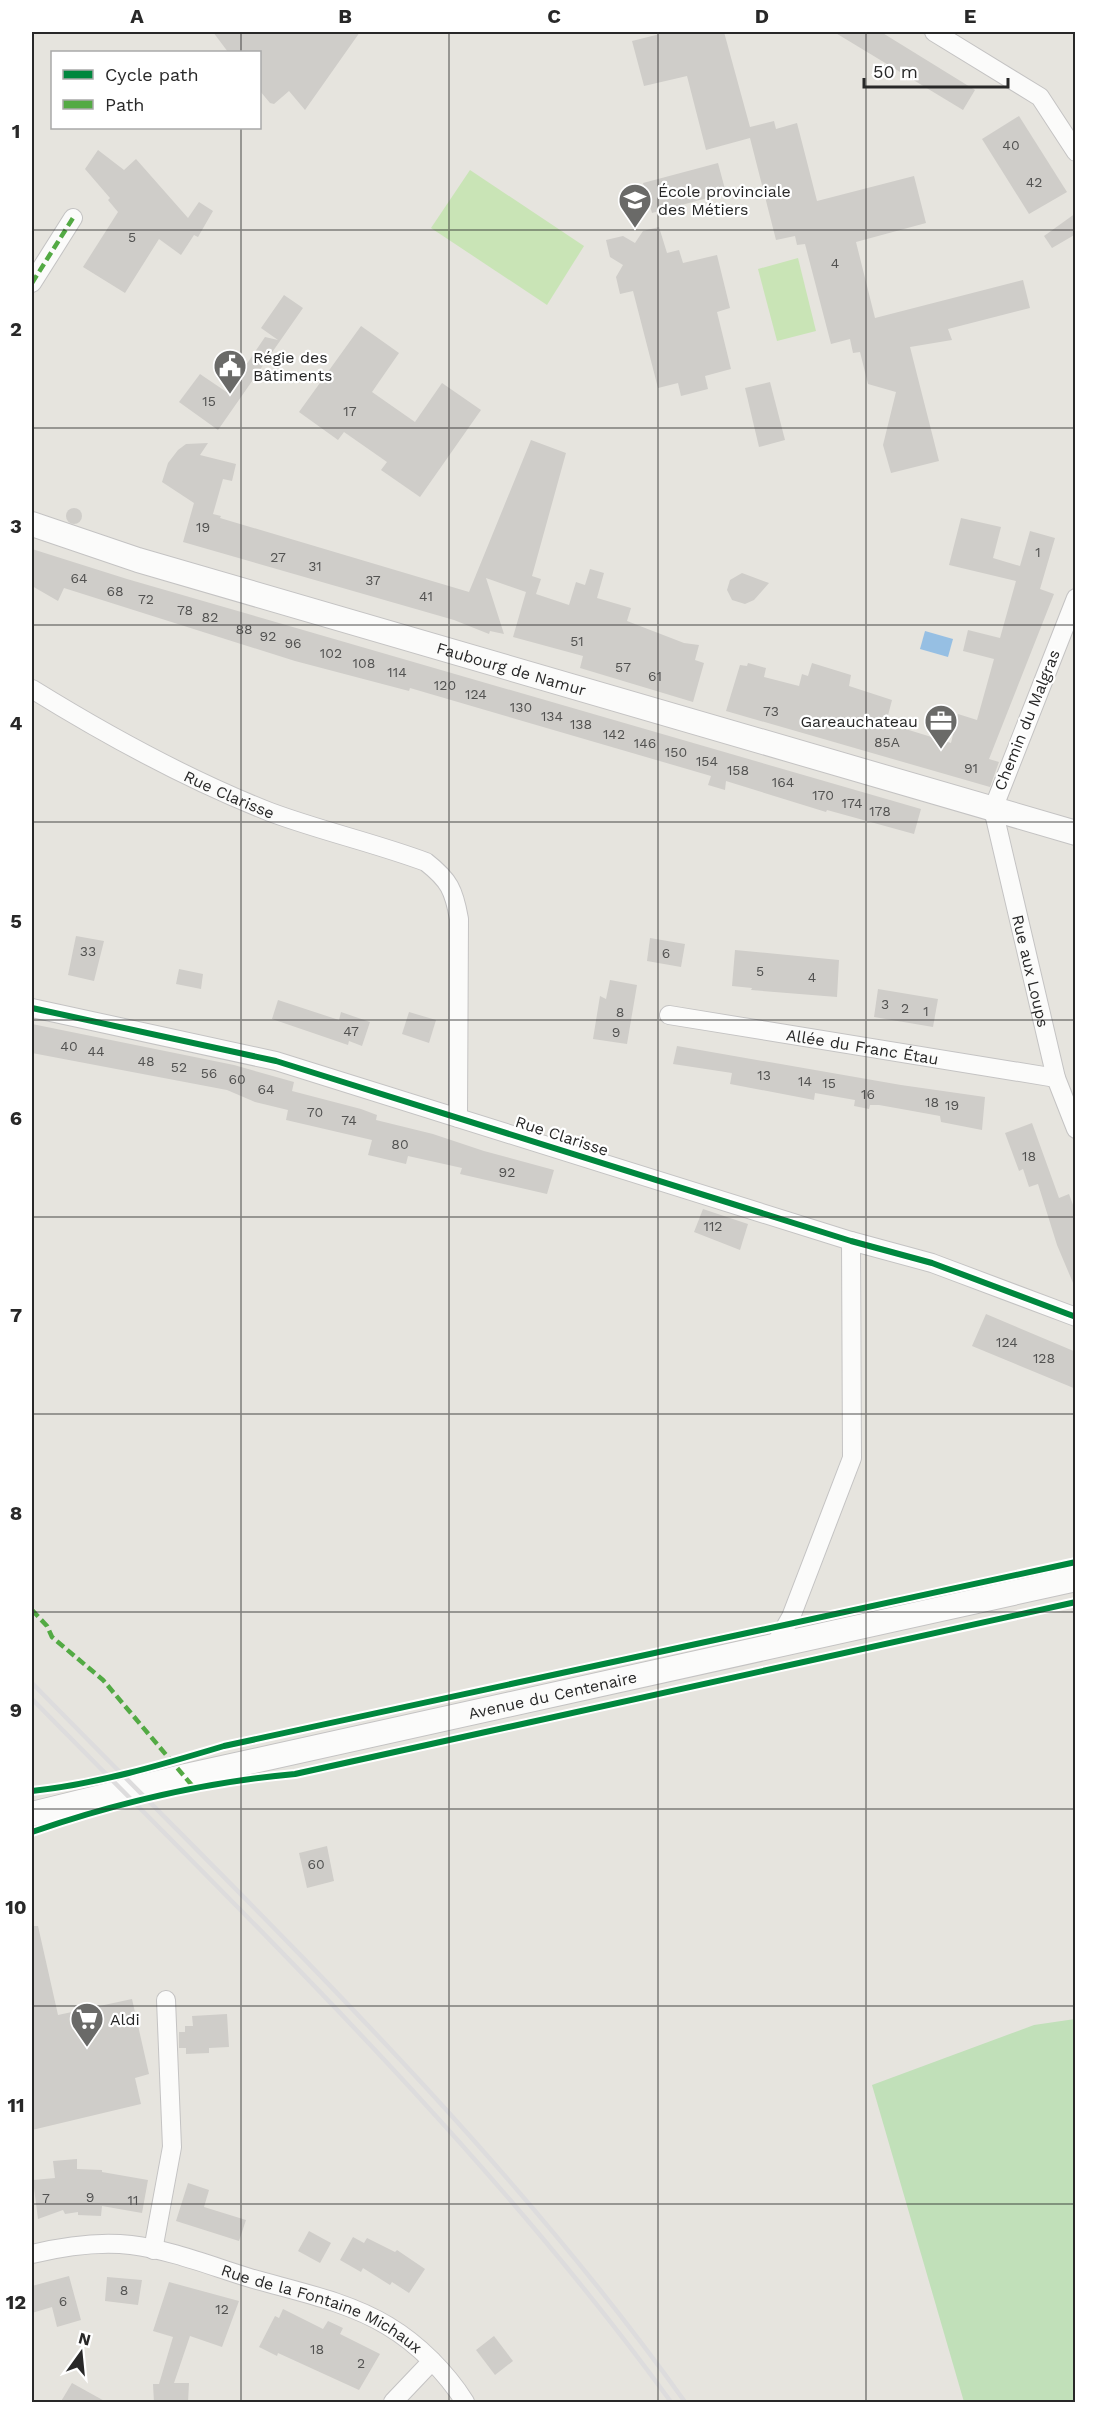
<svg xmlns="http://www.w3.org/2000/svg" width="1107" height="2434" font-family="'Work Sans',sans-serif">
	<style>
		.green { fill: #c1e0b9 }
		.pitch { fill: #c9e4b6 }
		.water { fill: #96bfe3 }
		.building { fill: #cfcdc9 }
		.lines { fill: none; stroke-linecap: round; stroke-linejoin: round }
		.street-casing { stroke: #c4c3c3; stroke-width: 20 }
		.secondary-casing { stroke: #c4c3c3; stroke-width: 26 }
		.street { stroke: #fbfbfa; stroke-width: 18 }
		.secondary { stroke: #fbfbfa; stroke-width: 24 }
		.rail { stroke: #dddcdd; stroke-width: 4.5 }
		.quiet { stroke: #53aa44; stroke-width: 4.5; stroke-dasharray: 9 4.5; stroke-linecap: butt }
		.cycleway-casing { stroke: #fff; stroke-width: 10 }
		.cycleway { stroke: #00873e; stroke-width: 6 }
		.grid { fill: none; stroke: #282828; stroke-width: 1.5; stroke-opacity: 0.55 }
		.labels { text-anchor: middle; dominant-baseline: central; stroke-width: 4.5; stroke-linejoin: round; paint-order: stroke }
		.number-label { font-size: 14px; fill: #525251 }
		.poi-label { font-size: 16px; fill: #282828; stroke: #fff; text-anchor: start }
		.street-label { font-size: 16px; fill: #282828; stroke: #fff }
		.neatline { fill: none; stroke: #282828; stroke-width: 2 }
		.grid-label { font-size: 20px; text-anchor: middle; font-weight: bold; fill: #282828 }
	</style>
	<rect width="100%" height="100%" fill="#e6e4de"/>
	<polygon class="green" points="1075,2019 1075,2402 964,2402 872,2085 1034,2025"/>
	<g class="pitch">
		<polygon points="470,170 584,246 547,305 431,228"/>
		<polygon points="798,258 816,331 777,341 758,269"/>
	</g>
	<polygon class="water" points="925,631 953,639 948,657 920,649"/>
	<g class="building">
		<polygon points="213,32 360,32 305,110 289,91 274,104 270,103 260,91 260,52 228,52"/>
		<polygon points="668,32 724,32 750,127 774,121 776,129 797,123 817,201 914,176 926,223 856,242 875,318 1023,280 1030,308 948,329 952,340 910,347 939,461 891,473 883,445 896,392 868,384 860,352 853,353 850,339 831,344 805,244 797,245 795,236 776,240 750,138 706,150 687,76 644,86 632,41"/>
		<polygon points="834,32 881,32 975,90 963,110"/>
		<polygon points="1019,116 1067,192 1029,214 982,139"/>
		<polygon points="98,150 124,170 136,159 188,218 199,202 213,211 198,237 194,235 181,255 159,239 125,293 83,267 118,212 108,200 110,198 85,169"/>
		<polygon points="718,163 726,193 652,213 643,183"/>
		<polygon points="1076,213 1076,234 1052,248 1044,236"/>
		<polygon points="659,227 667,253 679,250 683,263 717,255 730,308 717,312 731,369 705,376 708,389 681,396 678,383 658,388 633,291 620,294 616,277 623,265 610,257 606,240 623,236 635,243 643,231"/>
		<polygon points="284,295 303,308 218,430 179,402 200,374 228,393 238,369 242,371 265,337 278,340 261,328"/>
		<polygon points="361,326 399,353 372,392 415,422 442,383 481,410 420,497 381,470 387,462 344,432 338,440 299,412"/>
		<polygon points="770,382 785,440 759,447 745,388"/>
		<polygon points="531,440 566,453 532,576 541,579 536,594 569,605 576,582 585,585 590,569 604,573 597,598 631,608 627,621 684,643 699,645 695,660 704,663 693,702 580,668 583,656 513,637 526,592 486,578 504,634 490,631 489,634 454,620 183,542 194,503 162,482 168,463 178,450 186,444 208,443 200,455 236,464 232,481 223,479 213,514 221,516 220,518 469,592"/>
		<circle cx="74" cy="516" r="8"/>
		<polygon points="961,518 1001,527 993,558 1020,566 1030,531 1055,538 1040,589 1054,594 989,759 999,762 990,787 726,711 740,665 747,666 748,663 766,668 764,677 799,686 802,674 808,676 812,663 851,675 849,686 892,700 886,723 951,743 958,714 977,720 994,659 963,651 968,630 1000,638 1016,581 949,565"/>
		<polygon points="32,549 127,579 921,809 914,834 827,810 826,812 726,781 725,790 708,785 711,776 410,688 409,691 295,661 64,588 58,601 32,586"/>
		<polygon points="742,573 769,583 754,600 745,604 732,600 727,590 730,580"/>
		<polygon points="76,936 104,941 94,981 68,975"/>
		<polygon points="650,938 685,944 681,967 647,961"/>
		<polygon points="735,950 839,960 837,997 751,990 752,988 732,986"/>
		<polygon points="179,969 203,974 201,989 176,984"/>
		<polygon points="610,980 637,985 627,1044 593,1039 600,996 606,999"/>
		<polygon points="878,989 938,999 933,1027 874,1017"/>
		<polygon points="278,1000 339,1020 341,1012 370,1022 362,1046 349,1041 348,1045 272,1019"/>
		<polygon points="409,1012 436,1020 429,1043 402,1034"/>
		<polygon points="32,1024 234,1065 294,1082 292,1091 361,1109 377,1115 376,1120 433,1134 484,1151 554,1170 547,1194 460,1174 462,1168 408,1156 406,1164 368,1155 372,1140 286,1120 288,1110 255,1102 227,1090 32,1053"/>
		<polygon points="677,1046 901,1085 985,1097 982,1130 941,1122 940,1116 907,1110 879,1105 870,1105 869,1109 854,1106 855,1100 815,1093 814,1100 730,1084 732,1073 673,1064"/>
		<polygon points="1032,1123 1059,1198 1069,1194 1076,1213 1076,1290 1057,1245 1038,1184 1029,1187 1023,1169 1019,1171 1005,1133"/>
		<polygon points="703,1209 748,1224 740,1250 694,1232"/>
		<polygon points="986,1314 1076,1352 1076,1389 972,1346"/>
		<polygon points="327,1846 334,1881 307,1888 299,1853"/>
		<polygon points="32,1926 38,1926 58,2015 132,1999 149,2074 135,2078 141,2104 32,2130"/>
		<polygon points="227,2014 229,2047 209,2048 209,2053 186,2054 186,2048 179,2048 179,2032 185,2032 185,2026 193,2026 192,2016"/>
		<polygon points="77,2159 77,2169 102,2170 102,2172 148,2180 142,2213 102,2206 101,2216 78,2215 78,2212 65,2214 63,2210 38,2219 33,2180 55,2178 53,2161"/>
		<polygon points="188,2183 209,2190 204,2207 246,2220 239,2241 176,2221"/>
		<polygon points="309,2231 331,2243 320,2263 298,2251"/>
		<polygon points="353,2237 364,2243 367,2238 395,2252 397,2250 425,2269 409,2293 392,2282 390,2285 363,2268 361,2272 340,2260"/>
		<polygon points="69,2276 81,2320 57,2327 52,2307 32,2313 32,2286"/>
		<polygon points="107,2277 142,2280 138,2305 105,2301"/>
		<polygon points="169,2282 239,2301 222,2347 190,2336 174,2383 189,2383 188,2403 154,2403 153,2384 159,2384 173,2337 153,2331"/>
		<polygon points="283,2309 323,2329 328,2321 343,2328 340,2334 380,2354 359,2390 278,2353 277,2356 259,2347 275,2316 279,2318"/>
		<polygon points="494,2336 513,2361 495,2375 476,2350"/>
		<polygon points="72,2383 108,2403 60,2403"/>
	</g>
	<g class="lines">
		<g class="street-casing">
			<g id="street">
				<polyline points="934,32 1040,97 1076,152"/>
				<polyline points="32,283 73,218"/>
				<path id="s1" d="M1076 598 993 809 1056 1078 1076 1129"/>
				<path id="s2" d="M32 689C108 736 186 779 270 812 321 831 375 843 426 862 449 880 454 890 459 919L458 1118"/>
				<polyline points="32,1008 276,1061 851,1241 932,1263 1076,1317"/>
				<path id="s3" d="M669 1015 1056 1078"/>
				<polyline points="775,1645 791,1617 852,1458 851,1241"/>
				<polyline points="153,2250 172,2147 166,2000"/>
				<path id="s4" d="M32 2254C65 2246 97 2241 131 2245 171 2250 211 2266 250 2278 295 2291 347 2301 388 2326 418 2344 446 2372 465 2402"/>
				<polyline points="393,2402 432,2361"/>
			</g>
		</g>
		<g class="secondary-casing">
			<g id="secondary">
				<path id="s5" d="M32 524 138 560 1076 833"/>
				<path id="s6" d="M32 1814 186 1776 1076 1579"/>
			</g>
		</g>
		<use href="#street" class="street"/>
		<use href="#secondary" class="secondary"/>
		<g class="rail">
			<path d="M32 1683C258 1914 497 2139 685 2402"/>
			<path d="M32 1699C254 1925 484 2145 671 2402"/>
		</g>
		<g class="quiet">
			<polyline points="32,283 73,218"/>
			<polyline points="32,1610 47,1626 52,1637 103,1680 195,1789"/>
		</g>
		<g class="cycleway-casing">
			<g id="cycleway">
				<polyline points="32,1008 276,1061 851,1241 932,1263 1076,1317"/>
				<path d="M32 1791C97 1784 161 1765 224 1746L1076 1562"/>
				<path d="M32 1832C116 1803 206 1782 295 1774L1076 1602"/>
			</g>
		</g>
		<use href="#cycleway" class="cycleway"/>
	</g>
	<path class="grid" d="M241 32V52M449 32V2402M658 32V2402M866 32V2402M241 128V2402M32 230H1076M32 428H1076M32 625H1076M32 822H1076M32 1020H1076M32 1217H1076M32 1414H1076M32 1612H1076M32 1809H1076M32 2006H1076M32 2204H1076"/>
	<defs>
		<g id="school-pin" transform="scale(1.725)"><path d="M0 17L-7.5 6A9.5 9.5 0 1 1 7.5 6Z" fill="#6a6a68" stroke="#fff"/><path d="M0-5L7-2L0 1L-7-2ZM-4 1L0 2.5L4 1V4Q0 6-4 4Z" fill="#fff"/></g>
		<g id="civic-pin" transform="scale(1.725)"><path d="M0 17L-7.5 6A9.5 9.5 0 1 1 7.5 6Z" fill="#6a6a68" stroke="#fff"/><path d="M-.6-6.5H3V-4.5H.6V-3L4-1V1h2V6H-6V1h2V-1L-.6-3ZM-1.2 2.5V6h2.4V2.5Z" fill="#fff"/></g>
		<g id="office-pin" transform="scale(1.725)"><path d="M0 17L-7.5 6A9.5 9.5 0 1 1 7.5 6Z" fill="#6a6a68" stroke="#fff"/><path d="M-6-3h4V-5.5h4V-3h4V5H-6ZM-1-4.5V-3h2v-1.5ZM-6 0V1H6V0Z" fill="#fff"/></g>
		<g id="supermarket-pin" transform="scale(1.725)"><path d="M0 17L-7.5 6A9.5 9.5 0 1 1 7.5 6Z" fill="#6a6a68" stroke="#fff"/><path d="M-6-5.5h2.5l.6 2H6L4.5 2H-2.5L-4.4-4H-6ZM-1.5 3.2a1.3 1.3 0 1 0 .1 0ZM3 3.2a1.3 1.3 0 1 0 .1 0Z" fill="#fff"/></g>
	</defs>
	<g fill-rule="evenodd">
		<use href="#school-pin" x="635" y="200"/>
		<use href="#civic-pin" x="230" y="366"/>
		<use href="#office-pin" x="941" y="721"/>
		<use href="#supermarket-pin" x="87" y="2019"/>
	</g>
	<g class="labels">
		<g class="number-label">
			<text x="1011" y="145">40</text>
			<text x="1034" y="182">42</text>
			<text x="132" y="237">5</text>
			<text x="835" y="263">4</text>
			<text x="209" y="401">15</text>
			<text x="350" y="411">17</text>
			<text x="203" y="527">19</text>
			<text x="1038" y="552">1</text>
			<text x="278" y="557">27</text>
			<text x="315" y="566">31</text>
			<text x="79" y="578">64</text>
			<text x="373" y="580">37</text>
			<text x="115" y="591">68</text>
			<text x="426" y="596">41</text>
			<text x="146" y="599">72</text>
			<text x="185" y="610">78</text>
			<text x="210" y="617">82</text>
			<text x="244" y="629">88</text>
			<text x="268" y="636">92</text>
			<text x="577" y="641">51</text>
			<text x="293" y="643">96</text>
			<text x="331" y="653">102</text>
			<text x="364" y="663">108</text>
			<text x="623" y="667">57</text>
			<text x="397" y="672">114</text>
			<text x="655" y="676">61</text>
			<text x="445" y="685">120</text>
			<text x="476" y="694">124</text>
			<text x="521" y="707">130</text>
			<text x="771" y="711">73</text>
			<text x="552" y="716">134</text>
			<text x="581" y="724">138</text>
			<text x="614" y="734">142</text>
			<text x="887" y="742">85A</text>
			<text x="645" y="743">146</text>
			<text x="676" y="752">150</text>
			<text x="707" y="761">154</text>
			<text x="971" y="768">91</text>
			<text x="738" y="770">158</text>
			<text x="783" y="782">164</text>
			<text x="823" y="795">170</text>
			<text x="852" y="803">174</text>
			<text x="880" y="811">178</text>
			<text x="88" y="951">33</text>
			<text x="666" y="953">6</text>
			<text x="760" y="971">5</text>
			<text x="812" y="977">4</text>
			<text x="885" y="1004">3</text>
			<text x="905" y="1008">2</text>
			<text x="926" y="1011">1</text>
			<text x="620" y="1012">8</text>
			<text x="351" y="1031">47</text>
			<text x="616" y="1032">9</text>
			<text x="69" y="1046">40</text>
			<text x="96" y="1051">44</text>
			<text x="146" y="1061">48</text>
			<text x="179" y="1067">52</text>
			<text x="209" y="1073">56</text>
			<text x="764" y="1075">13</text>
			<text x="237" y="1079">60</text>
			<text x="805" y="1081">14</text>
			<text x="829" y="1083">15</text>
			<text x="266" y="1089">64</text>
			<text x="868" y="1094">16</text>
			<text x="932" y="1102">18</text>
			<text x="952" y="1105">19</text>
			<text x="315" y="1112">70</text>
			<text x="349" y="1120">74</text>
			<text x="400" y="1144">80</text>
			<text x="1029" y="1156">18</text>
			<text x="507" y="1172">92</text>
			<text x="713" y="1226">112</text>
			<text x="1007" y="1342">124</text>
			<text x="1044" y="1358">128</text>
			<text x="316" y="1864">60</text>
			<text x="90" y="2197">9</text>
			<text x="46" y="2198">7</text>
			<text x="133" y="2200">11</text>
			<text x="124" y="2290">8</text>
			<text x="63" y="2301">6</text>
			<text x="222" y="2309">12</text>
			<text x="317" y="2349">18</text>
			<text x="361" y="2363">2</text>
		</g>
		<g class="poi-label">
			<text x="658" y="191">École provinciale<tspan x="658" dy="18">des Métiers</tspan></text>
			<text x="253" y="357">Régie des<tspan x="253" dy="18">Bâtiments</tspan></text>
			<text x="918" y="721" text-anchor="end">Gareauchateau</text>
			<text x="110" y="2019">Aldi</text>
		</g>
		<g class="street-label">
			<text stroke="none"><textPath href="#s5" startOffset="501">Faubourg de Namur</textPath></text>
			<text transform="translate(1027 720) rotate(-68)">Chemin du Malgras</text>
			<text stroke="none"><textPath href="#s2" startOffset="224">Rue Clarisse</textPath></text>
			<text stroke="none"><textPath href="#s1" startOffset="393">Rue aux Loups</textPath></text>
			<text stroke="none"><textPath href="#s3" startOffset="196">Allée du Franc Étau</textPath></text>
			<text transform="translate(562 1136) rotate(18)">Rue Clarisse</text>
			<text stroke="none"><textPath href="#s6" startOffset="534">Avenue du Centenaire</textPath></text>
			<text stroke="none"><textPath href="#s4" startOffset="302">Rue de la Fontaine Michaux</textPath></text>
		</g>
	</g>
	<rect width="1107" height="2434" fill="none" stroke="#ffffff" stroke-width="66"/>
	<rect x="51" y="51" width="210" height="78" fill="#ffffff" stroke="#a9a9a9" stroke-width="1.5"/>
	<rect x="63" y="70" width="30" height="9" fill="#00873e" stroke="#a9a9a9" stroke-width="1.5"/>
	<text x="105" y="81" font-size="18" fill="#282828">Cycle path</text>
	<rect x="63" y="100" width="30" height="9" fill="#53aa44" stroke="#a9a9a9" stroke-width="1.5"/>
	<text x="105" y="111" font-size="18" fill="#282828">Path</text>
	<g transform="translate(81 2353) rotate(15)" stroke="#ffffff" stroke-width="4.5" paint-order="stroke">
	<path d="M0-4.5L10 22L0 15L-10 22Z" fill="#282828"/>
	<text y="-9" font-size="16" font-weight="bold" text-anchor="middle" fill="#282828">N</text>
	</g>
	<path d="M864 78v9h144v-9" fill="none" stroke="#282828" stroke-width="3"/>
	<text x="873" y="78" font-size="18" fill="#282828" stroke="#ffffff" stroke-width="4.5" paint-order="stroke">50 m</text>
	<rect x="33" y="33" width="1041" height="2368" class="neatline"/>
	<g class="grid-label">
		<text x="137" y="23">A</text>
		<text x="345" y="23">B</text>
		<text x="554" y="23">C</text>
		<text x="762" y="23">D</text>
		<text x="970" y="23">E</text>
		<text x="16" y="138">1</text>
		<text x="16" y="336">2</text>
		<text x="16" y="533">3</text>
		<text x="16" y="730">4</text>
		<text x="16" y="928">5</text>
		<text x="16" y="1125">6</text>
		<text x="16" y="1322">7</text>
		<text x="16" y="1520">8</text>
		<text x="16" y="1717">9</text>
		<text x="16" y="1914">10</text>
		<text x="16" y="2112">11</text>
		<text x="16" y="2309">12</text>
	</g>
</svg>
